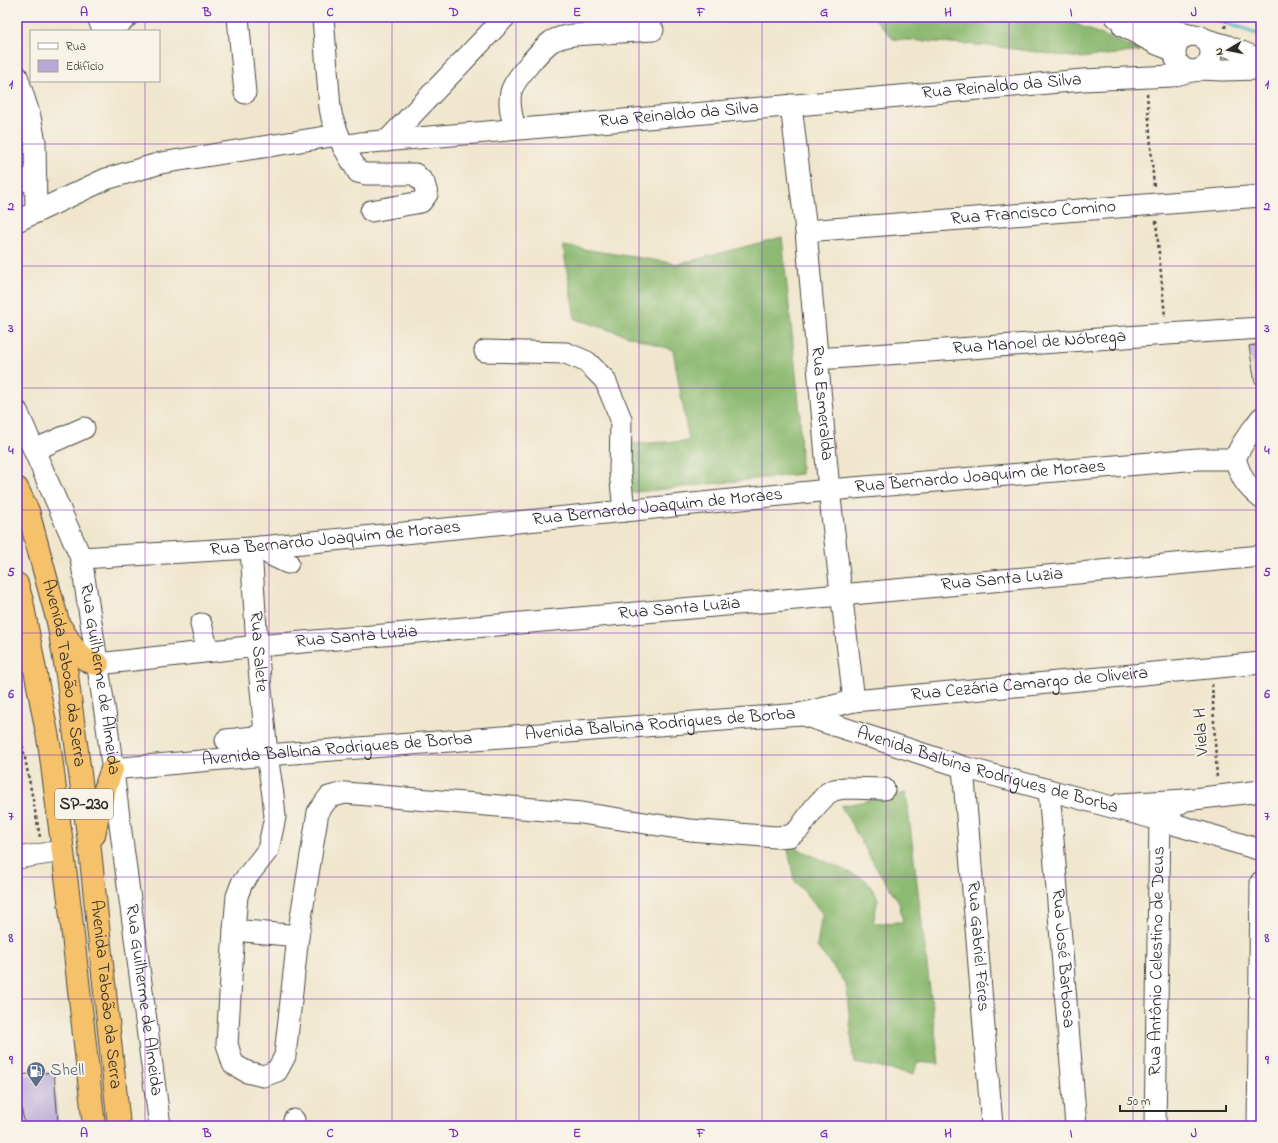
<svg xmlns="http://www.w3.org/2000/svg" width="1278" height="1143" font-family="'Indie Flower',sans-serif">
	<style>
		.forest { fill: #8dba72; stroke: #5c724e }
		.lines { fill: none; stroke-linecap: round; stroke-linejoin: round }
		.stream { stroke: #4db5cb; stroke-width: 4.5 }
		.building { fill: #b8a8d7 }
		.minor-casing { stroke: #494743; stroke-width: 23 }
		.highway-casing { stroke: #494743; stroke-width: 24 }
		.path { stroke: #494743; stroke-width: 2.5; stroke-dasharray: 3 3; stroke-linecap: butt }
		.minor { stroke: #fff; stroke-width: 21 }
		.highway { stroke: #f5c16b; stroke-width: 22 }
		.grid { fill: none; stroke: #7b2cbf; stroke-width: 1; stroke-opacity: 0.55 }
		.labels { text-anchor: middle; dominant-baseline: central; stroke-width: 4; stroke-linejoin: round; paint-order: stroke }
		.shield { fill: #f7f3e8; stroke: #686764; stroke-width: 1 }
		.shield-label { font-size: 17px; font-weight: bold; fill: #2b2b2b }
		.street-label { font-size: 18px; fill: #2b2b2b; stroke: #f7f3e8 }
		.service-label { font-size: 18px; fill: #4e5e75; stroke: #f7f3e8; text-anchor: start }
		.neatline { fill: none; stroke: #7b2cbf; stroke-width: 1.5 }
		.grid-label { font-size: 13px; text-anchor: middle; font-weight: bold; fill: #7b2cbf }
	</style>
	<rect width="100%" height="100%" fill="#f7f3e8"/>
	<filter id="ink" filterUnits="userSpaceOnUse"><feTurbulence type="fractalNoise" baseFrequency=".025" numOctaves="2"/><feDisplacementMap in="SourceGraphic" scale="8" xChannelSelector="R" yChannelSelector="G"/><feConvolveMatrix kernelMatrix="1 2 1 2 8 2 1 2 1" color-interpolation-filters="sRGB"/></filter>
	<filter id="wash" filterUnits="userSpaceOnUse"><feTurbulence type="fractalNoise" baseFrequency=".012" numOctaves="4" result="noise"/><feDisplacementMap in="SourceGraphic" scale="16" xChannelSelector="R" yChannelSelector="G"/><feGaussianBlur stdDeviation="0.9" result="paint"/><feColorMatrix in="noise" values="0 0 0 0 0 0 0 0 0 0 0 0 0 0 0 0 0 1.4 0 .05"/><feComposite in="paint" operator="in"/></filter>
	<g filter="url(#wash)">
		<rect width="100%" height="100%" fill="#f0e6cd"/>
		<g class="forest">
			<polygon points="873,17 1059,17 1141,51 1080,58 992,46 893,39"/>
			<polygon points="782,237 800,413 801,474 627,493 629,444 689,441 673,350 575,319 563,246 679,264"/>
			<polygon points="906,793 939,1064 917,1062 914,1074 854,1063 846,984 817,947 822,913 794,880 787,844 866,880 878,898 873,923 903,922 899,902 874,864 841,806"/>
		</g>
		<g class="lines">
			<polyline class="stream" points="1210,17 1261,35"/>
		</g>
		<g id="blocks">
			<g class="building">
				<polygon points="1261,344 1261,382 1255,383 1249,346"/>
				<polygon points="54,1072 58,1122 25,1126 20,1101 17,1101 17,1075"/>
			</g>
		</g>
	</g>
	<g filter="url(#ink)">
		<use href="#blocks" fill-opacity="0" stroke="#494743" stroke-width="1"/>
		<g class="lines">
			<g class="minor-casing">
				<g id="minor">
					<path d="M98 17 101 25C113 31 118 24 127 17"/>
					<polyline points="238,17 245,93"/>
					<path id="s1" d="M323 17 330 108 332 118 343 146 360 143 1083 80 1172 76 1191 71"/>
					<polyline points="1116,17 1193,35"/>
					<polyline points="1123,26 1157,44 1175,51"/>
					<circle cx="1193" cy="53" r="18"/>
					<polyline points="1204,39 1225,45 1261,60"/>
					<polyline points="1200,69 1222,70 1261,69"/>
					<polyline points="17,76 30,117 35,142 36,212"/>
					<path id="s2" d="M791 105 806 231 829 490 854 701"/>
					<path d="M515 129C512 117 508 104 511 92 513 81 542 48 552 41 558 38 566 36 573 35L653 30"/>
					<polyline points="387,141 505,17"/>
					<polyline points="343,146 358,172 366,174 415,174 424,183 427,194 421,202 371,211"/>
					<polyline points="17,181 36,179"/>
					<polyline points="17,221 106,179 161,163 338,135"/>
					<path id="s3" d="M806 231 1261 196"/>
					<polyline points="485,351 566,353 587,362 605,380 621,419 620,472 624,511"/>
					<path id="s4" d="M818 359 1167 334 1261 328"/>
					<path id="s5" d="M17 411 81 558 106 719 160 1126"/>
					<polyline points="34,450 84,428"/>
					<path d="M1235 459C1241 443 1251 432 1261 418"/>
					<path d="M1235 459C1242 479 1245 485 1261 498"/>
					<polyline points="260,547 271,555 288,563"/>
					<path id="s6" d="M251 548 257 646 267 755 273 795 275 817 268 850 242 883 237 896 234 930 298 936 318 812 329 797 345 793 581 813 690 830 775 837 790 836 799 829 815 807 828 793 834 790 844 788 884 789"/>
					<path id="s7" d="M81 558 251 548 537 520 829 490 1198 459H1235"/>
					<polyline points="201,624 208,651"/>
					<path id="s8" d="M98 664 257 646 841 595 1261 556"/>
					<path id="s9" d="M800 714 854 701 1261 663"/>
					<polyline points="226,740 265,736"/>
					<path id="s10" d="M963 767 992 1126"/>
					<path id="s11" d="M112 769 267 755 800 714 963 767 1160 820 1261 850"/>
					<path id="s12" d="M1049 790 1076 1126"/>
					<polyline points="1120,804 1185,800"/>
					<polyline points="17,858 63,851"/>
					<polyline points="234,930 227,1044 233,1064 247,1072 263,1076 277,1071 285,1056 298,936"/>
					<polyline points="294,1120 295,1126"/>
					<path id="s13" d="M1155 1126 1160 820 1169 810 1185 800 1261 791"/>
					<polyline points="1258,1126 1261,882"/>
				</g>
			</g>
			<g class="highway-casing">
				<g id="highway">
					<path id="s14" d="M17 488 28 511 58 622 67 675 90 850 119 1126"/>
					<polyline points="17,584 22,601 50,749 70,908 94,1126"/>
					<path d="M62 629C71 643 79 662 98 664"/>
					<path d="M94 835C98 813 103 791 112 769"/>
				</g>
			</g>
			<g class="path">
				<polyline points="1225,28 1227,17"/>
				<polyline points="1147,93 1154,188"/>
				<polyline points="1156,221 1165,317"/>
				<polyline points="1212,684 1217,779"/>
				<polyline points="17,716 40,837"/>
			</g>
			<use href="#minor" class="minor"/>
			<use href="#highway" class="highway"/>
		</g>
	</g>
	<path class="grid" d="M145 17V31M269 17V1126M392 17V1126M516 17V1126M639 17V1126M762 17V1126M886 17V1126M1009 17V1126M1133 17V1126M145 81V1126M17 144H1261M17 266H1261M17 388H1261M17 510H1261M17 633H1261M17 755H1261M17 877H1261M17 999H1261"/>
	<defs>
		<g id="fuel-pin" transform="scale(1)"><path d="M0 17L-7.5 6A9.5 9.5 0 1 1 7.5 6Z" fill="#5c6f8a" stroke="#f7f3e8"/><path d="M-5.5-6h7V0h2V4h1.3V-2.5L3-4.5l.8-.8L6-3V5H2.5V1h-1V6h-7ZM-4.2-4.7v3.2H.2V-4.7Z" fill="#fff"/></g>
	</defs>
	<g fill-rule="evenodd">
		<use href="#fuel-pin" x="36" y="1071"/>
	</g>
	<g class="labels">
		<rect class="shield" x="55" y="789" width="58" height="30" rx="3"/>
		<g class="shield-label">
			<text x="84" y="804">SP-230</text>
		</g>
		<g class="street-label">
			<text stroke="none"><textPath href="#s1" startOffset="793">Rua Reinaldo da Silva</textPath></text>
			<text stroke="none"><textPath href="#s1" startOffset="469">Rua Reinaldo da Silva</textPath></text>
			<text stroke="none"><textPath href="#s3" startOffset="228">Rua Francisco Comino</textPath></text>
			<text stroke="none"><textPath href="#s4" startOffset="222">Rua Manoel de Nóbrega</textPath></text>
			<text stroke="none"><textPath href="#s2" startOffset="300">Rua Esmeralda</textPath></text>
			<text stroke="none"><textPath href="#s7" startOffset="903">Rua Bernardo Joaquim de Moraes</textPath></text>
			<text stroke="none"><textPath href="#s7" startOffset="579">Rua Bernardo Joaquim de Moraes</textPath></text>
			<text stroke="none"><textPath href="#s7" startOffset="255">Rua Bernardo Joaquim de Moraes</textPath></text>
			<text stroke="none"><textPath href="#s8" startOffset="908">Rua Santa Luzia</textPath></text>
			<text stroke="none"><textPath href="#s8" startOffset="584">Rua Santa Luzia</textPath></text>
			<text stroke="none"><textPath href="#s8" startOffset="260">Rua Santa Luzia</textPath></text>
			<text stroke="none"><textPath href="#s6" startOffset="104">Rua Salete</textPath></text>
			<text stroke="none"><textPath href="#s14" startOffset="192">Avenida Taboão da Serra</textPath></text>
			<text stroke="none"><textPath href="#s5" startOffset="283">Rua Guilherme de Almeida</textPath></text>
			<text stroke="none"><textPath href="#s9" startOffset="232">Rua Cezária Camargo de Oliveira</textPath></text>
			<text stroke="none"><textPath href="#s11" startOffset="550">Avenida Balbina Rodrigues de Borba</textPath></text>
			<text transform="translate(1202 732) rotate(-93)">Viela H</text>
			<text stroke="none"><textPath href="#s11" startOffset="226">Avenida Balbina Rodrigues de Borba</textPath></text>
			<text stroke="none"><textPath href="#s11" startOffset="886">Avenida Balbina Rodrigues de Borba</textPath></text>
			<text stroke="none"><textPath href="#s10" startOffset="180">Rua Gabriel Féres</textPath></text>
			<text stroke="none"><textPath href="#s12" startOffset="169">Rua José Barbosa</textPath></text>
			<text stroke="none"><textPath href="#s13" startOffset="165">Rua Antônio Celestino de Deus</textPath></text>
			<text stroke="none"><textPath href="#s14" startOffset="516">Avenida Taboão da Serra</textPath></text>
			<text stroke="none"><textPath href="#s5" startOffset="607">Rua Guilherme de Almeida</textPath></text>
		</g>
		<g class="service-label">
			<text x="50" y="1071">Shell</text>
		</g>
	</g>
	<rect width="1278" height="1143" fill="none" stroke="#f7f3e8" stroke-width="44"/>
	<rect x="30" y="30" width="130" height="52" fill="#f7f3e8" stroke="#a5a39c"/>
	<rect x="38" y="43" width="20" height="6" fill="#ffffff" stroke="#a5a39c"/>
	<text x="66" y="50" font-size="12" fill="#2b2b2b">Rua</text>
	<rect x="38" y="60" width="20" height="12" fill="#b8a8d7" stroke="#a5a39c"/>
	<text x="66" y="70" font-size="12" fill="#2b2b2b">Edifício</text>
	<g transform="translate(1228 50) rotate(260)" stroke="#f7f3e8" stroke-width="3" paint-order="stroke">
	<path d="M0-3L7 15L0 10L-7 15Z" fill="#2b2b2b"/>
	<text y="-6" font-size="11" font-weight="bold" text-anchor="middle" fill="#2b2b2b">N</text>
	</g>
	<path d="M1120 1105v6h106v-6" fill="none" stroke="#2b2b2b" stroke-width="2"/>
	<text x="1126" y="1105" font-size="12" fill="#2b2b2b" stroke="#f7f3e8" stroke-width="3" paint-order="stroke">50 m</text>
	<rect x="22" y="22" width="1234" height="1099" class="neatline"/>
	<g class="grid-label">
		<text x="84" y="16">A</text>
		<text x="207" y="16">B</text>
		<text x="330" y="16">C</text>
		<text x="454" y="16">D</text>
		<text x="577" y="16">E</text>
		<text x="701" y="16">F</text>
		<text x="824" y="16">G</text>
		<text x="948" y="16">H</text>
		<text x="1071" y="16">I</text>
		<text x="1194" y="16">J</text>
		<text x="11" y="88">1</text>
		<text x="1267" y="88">1</text>
		<text x="11" y="210">2</text>
		<text x="1267" y="210">2</text>
		<text x="11" y="332">3</text>
		<text x="1267" y="332">3</text>
		<text x="11" y="454">4</text>
		<text x="1267" y="454">4</text>
		<text x="11" y="576">5</text>
		<text x="1267" y="576">5</text>
		<text x="11" y="698">6</text>
		<text x="1267" y="698">6</text>
		<text x="11" y="820">7</text>
		<text x="1267" y="820">7</text>
		<text x="11" y="942">8</text>
		<text x="1267" y="942">8</text>
		<text x="11" y="1064">9</text>
		<text x="1267" y="1064">9</text>
		<text x="84" y="1137">A</text>
		<text x="207" y="1137">B</text>
		<text x="330" y="1137">C</text>
		<text x="454" y="1137">D</text>
		<text x="577" y="1137">E</text>
		<text x="701" y="1137">F</text>
		<text x="824" y="1137">G</text>
		<text x="948" y="1137">H</text>
		<text x="1071" y="1137">I</text>
		<text x="1194" y="1137">J</text>
	</g>
</svg>
